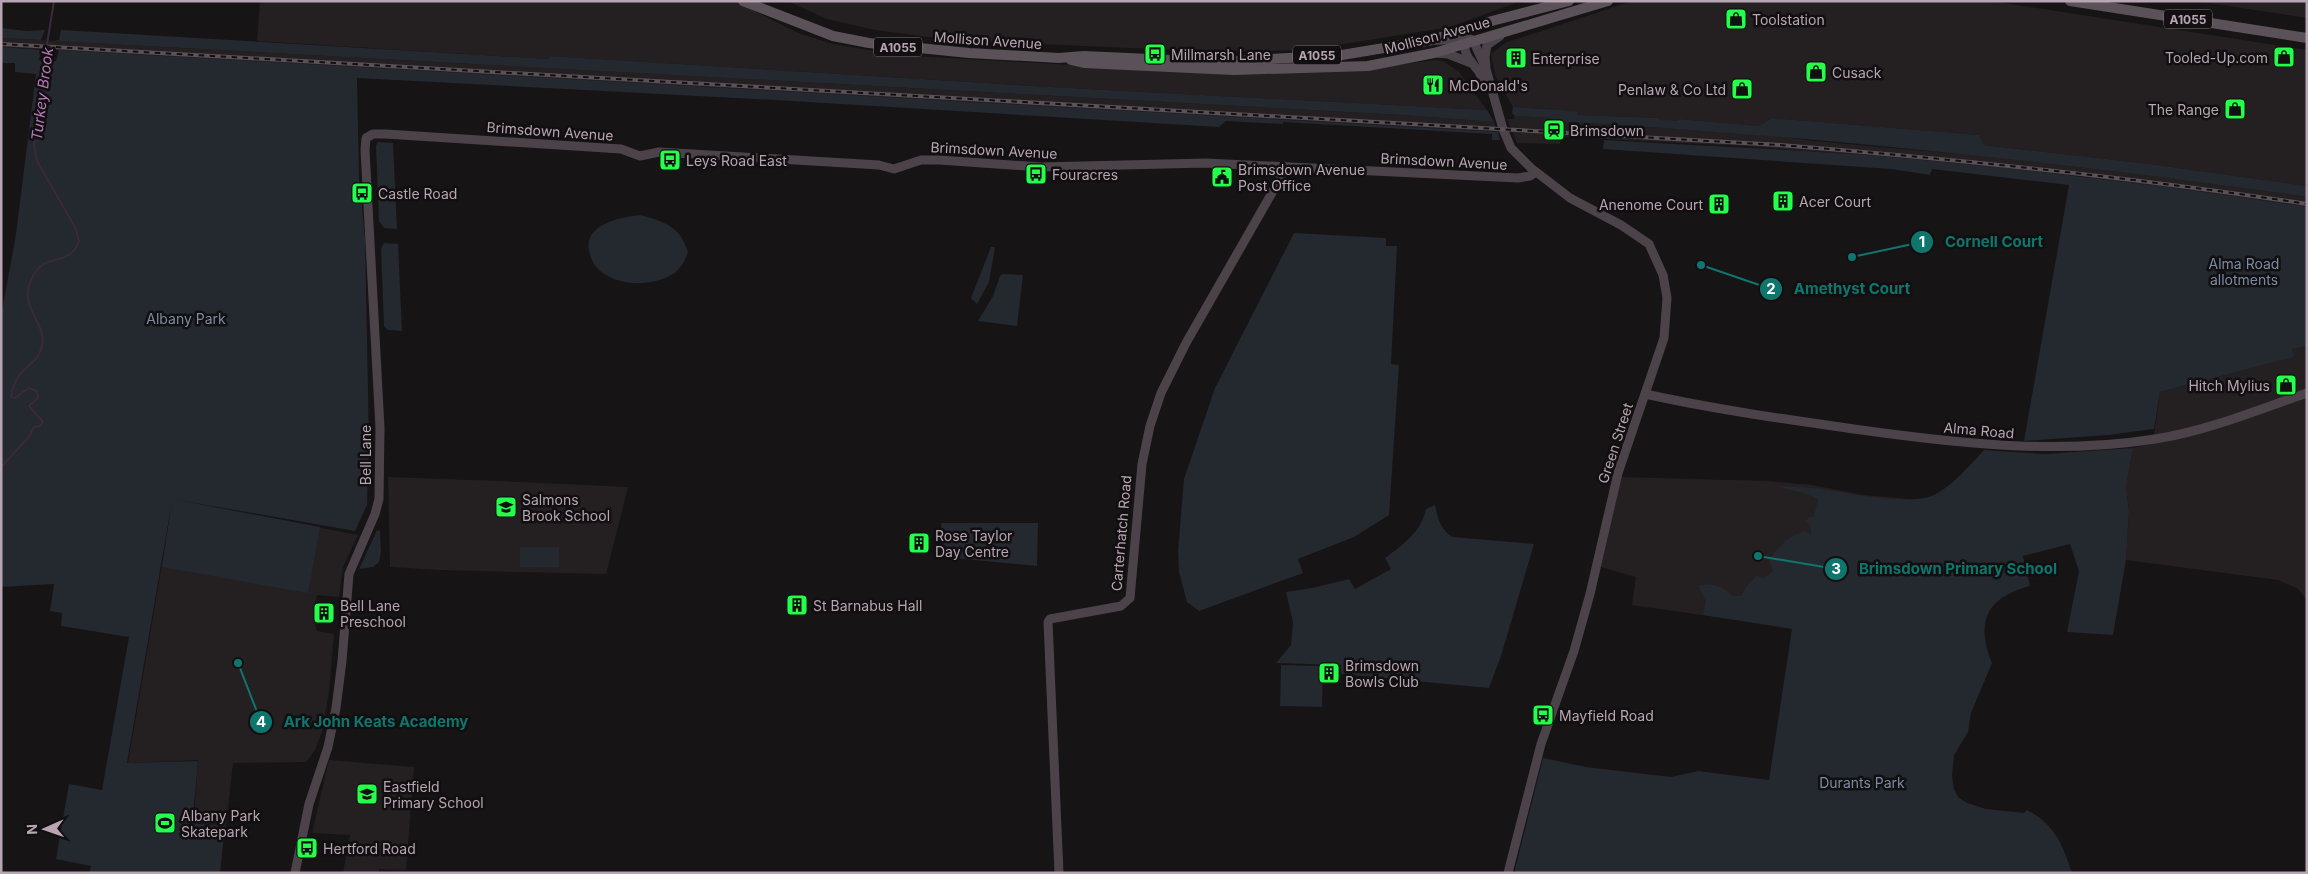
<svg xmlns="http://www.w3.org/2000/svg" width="2308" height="874" font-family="Inter,sans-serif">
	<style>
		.built { fill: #242022 }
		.green { fill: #24282f }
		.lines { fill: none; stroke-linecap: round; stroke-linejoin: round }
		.stream { stroke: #3b293c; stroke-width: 2 }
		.secondary { stroke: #4c434a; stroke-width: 9 }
		.primary { stroke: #5b5158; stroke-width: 10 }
		.rail-casing { stroke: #5b5159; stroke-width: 4 }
		.rail { stroke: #110f10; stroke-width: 2; stroke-dasharray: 5.5; stroke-linecap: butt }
		.labels { text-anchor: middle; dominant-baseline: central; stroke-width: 5; stroke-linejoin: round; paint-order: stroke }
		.shield { fill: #110f10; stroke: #867883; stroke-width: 1 }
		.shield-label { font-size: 12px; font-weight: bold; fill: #b8a5b4 }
		.poi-label { font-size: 14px; fill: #b8a5b4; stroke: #110f10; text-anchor: start }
		.street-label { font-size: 14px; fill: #b8a5b4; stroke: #110f10 }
		.park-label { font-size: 14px; fill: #7a8ca5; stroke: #110f10 }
		.water-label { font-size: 15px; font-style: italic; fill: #b678b7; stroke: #110f10 }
		.leader { fill: none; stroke: #0f766e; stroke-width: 2 }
		.callout-dot { fill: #0f766e; stroke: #110f10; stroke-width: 2 }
		.mark-label { font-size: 15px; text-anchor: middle; font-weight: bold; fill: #fff }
		.callout-label { font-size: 15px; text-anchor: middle; font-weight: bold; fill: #0f766e; stroke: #110f10; stroke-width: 5; stroke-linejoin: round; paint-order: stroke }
	</style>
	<rect width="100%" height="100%" fill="#161415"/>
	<g class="built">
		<polygon points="260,1 735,1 798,33 833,44 897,55 1125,68 1356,70 1436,60 1443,61 1459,72 1487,110 1050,87 549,56 548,59 257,41"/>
		<polygon points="787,1 1521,1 1450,27 1338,45 1296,50 1268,51 1153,49 950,40 875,30 827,19"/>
		<polygon points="1632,1 1991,1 2307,50 2307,186 2150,164 1984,145 1979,135 1772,118 1759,126 1679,119 1679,121 1659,121 1659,118 1576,115 1576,111 1513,107 1495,75 1491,54 1505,43"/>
		<polygon points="2196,1 2307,1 2307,18 2209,3"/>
		<polygon points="1,38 1402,115 1494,122 1498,132 1,47"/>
		<polygon points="1515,116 1552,118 1553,121 1771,135 1814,141 1982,156 2179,179 2307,197 2307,207 2086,177 1889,157 1745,146 1561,137 1560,144 1517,143 1507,119 1514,119"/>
		<polygon points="2307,346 2307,600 2298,589 2278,580 2126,560 2129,511 2126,487 2133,448 2153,443 2160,392 2293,357 2292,349"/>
		<polygon points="388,477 500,481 628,487 606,574 440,570 390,567"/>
		<polygon points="1621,477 1766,481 1812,485 1863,495 1921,500 1792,628 1632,605 1636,577 1601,567"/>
		<polygon points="173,500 358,535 343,567 339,597 317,595 314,605 313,616 317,631 334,634 329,692 322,732 315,750 306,762 233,763 226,826 199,823 194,817 198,760 128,763"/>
		<polygon points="329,760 414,767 406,870 379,869 379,873 343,873 350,835 312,833"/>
	</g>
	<g class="green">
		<polygon points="1,28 27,31 45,30 41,40 1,38"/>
		<polygon points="61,30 548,59 549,56 1050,87 1487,110 1494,122 1402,115 54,41 59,40"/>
		<polygon points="1,47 41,50 39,60 56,61 59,50 1498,132 1500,140 1492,140 1492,134 1283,122 1283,124 1226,121 1219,127 775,100 357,78 359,177 365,238 369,440 367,505 355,531 172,499 320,527 308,593 162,567 172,501 127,763 198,761 193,816 198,824 225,826 220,873 89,873 91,866 56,859 69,784 102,790 129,637 61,626 62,613 50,611 54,584 1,587 1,316 16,234 36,74 15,72 15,63 1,63"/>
		<path d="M1513 107 1577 111V115L1659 118V120L1678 121 1679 119 1759 126 1772 118 1979 135 1984 145 2150 164 2307 186V197C2055 161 1802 135 1552 121V118L1515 116 1512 113Z"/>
		<path d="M1604 140C1699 146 1795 149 1890 157 2030 169 2168 186 2307 207V346L2292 349 2294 357 2160 392 2154 429 2108 435 2024 441 2069 185 1932 169 1930 175 1891 169 1603 149Z"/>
		<polygon points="378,142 393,143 397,229 384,228 379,221 376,146"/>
		<path d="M640 215C665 222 680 226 688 252 685 260 681 269 673 274 652 287 615 287 597 268 593 264 591 258 590 254 580 225 621 217 640 215Z"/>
		<polygon points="1294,233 1386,238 1386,246 1397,246 1391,364 1399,365 1389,515 1354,537 1298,559 1303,573 1199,611 1187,602 1179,572 1178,551 1184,479 1215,388"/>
		<polygon points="384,243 398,244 402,331 388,330 384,326 381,249"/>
		<polygon points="991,247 995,247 989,282 977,304 971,298"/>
		<polygon points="1003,274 1023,275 1017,326 978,321 993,296 1000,276"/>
		<path d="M2133 448 2126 487 2129 511 2126 560 2113 635 2067 632 2079 571 2070 544 2023 556 2030 586C1987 597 1975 622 1992 663L1971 713 1968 732 1954 755 1952 776 1954 789 1958 797 1967 803 1986 809 2024 813 2027 810C2055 825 2062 843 2072 873H1514L1543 758 1586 767 1671 777 1698 771 1769 780 1792 629 1703 615 1706 601 1698 586C1711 582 1723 586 1733 596H1741L1746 587 1757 575 1762 579 1773 571 1769 560C1779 546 1788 536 1805 531L1811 534V526L1806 521 1808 518 1814 516 1818 499C1806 492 1791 491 1778 486 1789 487 1801 487 1812 488 1843 491 1910 508 1936 494 1953 485 1971 464 1984 450L2045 454Z"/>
		<path d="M1435 505C1438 518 1440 530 1453 537L1534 544 1501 656 1489 688 1341 674V665L1276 663 1291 645 1293 622 1286 592 1312 588 1349 579 1355 589 1391 569 1385 558C1403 545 1421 532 1426 509Z"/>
		<polygon points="941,523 1038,523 1037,566 943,557"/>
		<polygon points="377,530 380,531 381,552 379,562 373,567 359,569"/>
		<rect x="520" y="547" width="39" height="20"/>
		<polygon points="1281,665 1323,666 1322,707 1280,706"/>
	</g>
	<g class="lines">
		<path class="stream" d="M1 467 29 437 34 427 40 426 43 422 29 406 38 398 37 391 29 388 15 398 11 397C15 366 38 367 42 346 48 320 11 305 37 270 46 256 71 265 79 241L76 229 37 161 34 144 36 112 54 1"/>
		<g class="secondary">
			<path d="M1465 39C1462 54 1472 62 1479 72 1483 79 1485 84 1491 89"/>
			<path d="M1432 40C1444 42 1465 35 1473 40L1486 69 1503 129 1511 148 1531 168 1570 198 1621 225 1649 244 1663 275 1667 298 1664 338 1618 473 1590 594 1574 651 1541 744 1508 873"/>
			<polyline points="1435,53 1448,54 1471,63"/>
			<polyline points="1486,66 1485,57 1487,45 1500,36"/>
			<path d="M1645 394C1713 409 1784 419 1854 429 1954 443 2054 455 2155 439 2207 431 2257 410 2307 393"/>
			<polyline points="295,873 309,804 328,747 336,708 342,661 349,574 375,514 379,499 380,428 365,150 366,138 373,134 386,134 621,149 640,156 659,152 879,165 894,169 921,160 939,160 1041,167 1206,163 1518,178 1530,176 1536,172"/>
			<polyline points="1059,873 1048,622 1050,619 1121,606 1130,598 1142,464 1150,426 1161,393 1186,343 1281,177 1284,166"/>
		</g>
		<g class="primary">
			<polyline points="743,1 833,36 869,43 969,53 1059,58 1084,56 1216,62 1342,55 1432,40 1488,22 1569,1"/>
			<polyline points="2070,1 2307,38"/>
			<polyline points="1071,60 1084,63 1234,70 1368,66 1434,53 1608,1"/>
		</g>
		<g class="rail-casing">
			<path id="rail" d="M1 44 1780 145C1956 159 2132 177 2307 204"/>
		</g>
		<use href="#rail" class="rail"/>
	</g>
	<defs>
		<g id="shop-square" transform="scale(1.125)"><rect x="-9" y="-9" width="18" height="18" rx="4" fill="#24ff4b" stroke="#110f10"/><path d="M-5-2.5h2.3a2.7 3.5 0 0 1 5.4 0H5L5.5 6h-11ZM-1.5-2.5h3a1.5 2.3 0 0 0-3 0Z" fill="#111"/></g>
		<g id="bus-square" transform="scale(1.125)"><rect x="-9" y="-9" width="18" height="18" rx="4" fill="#24ff4b" stroke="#110f10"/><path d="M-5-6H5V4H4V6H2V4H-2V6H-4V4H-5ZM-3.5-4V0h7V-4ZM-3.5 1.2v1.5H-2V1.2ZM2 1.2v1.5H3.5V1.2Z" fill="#111"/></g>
		<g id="building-square" transform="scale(1.125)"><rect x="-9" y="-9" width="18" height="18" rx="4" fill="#24ff4b" stroke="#110f10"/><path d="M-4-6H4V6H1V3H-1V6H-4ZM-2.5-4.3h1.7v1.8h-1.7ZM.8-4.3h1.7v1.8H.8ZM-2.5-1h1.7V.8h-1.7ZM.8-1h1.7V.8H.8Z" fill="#111"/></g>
		<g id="restaurant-square" transform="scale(1.125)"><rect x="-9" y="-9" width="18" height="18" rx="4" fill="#24ff4b" stroke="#110f10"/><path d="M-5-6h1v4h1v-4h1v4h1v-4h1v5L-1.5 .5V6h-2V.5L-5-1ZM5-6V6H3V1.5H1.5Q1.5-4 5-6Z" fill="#111"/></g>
		<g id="station-square" transform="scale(1.125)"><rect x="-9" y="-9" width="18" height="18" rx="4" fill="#24ff4b" stroke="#110f10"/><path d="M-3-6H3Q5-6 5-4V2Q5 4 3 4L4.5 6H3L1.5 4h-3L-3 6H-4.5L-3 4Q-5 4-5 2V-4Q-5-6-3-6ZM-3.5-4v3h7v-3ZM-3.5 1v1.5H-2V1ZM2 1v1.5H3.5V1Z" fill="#111"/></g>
		<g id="civic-square" transform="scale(1.125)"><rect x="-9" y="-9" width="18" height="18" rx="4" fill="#24ff4b" stroke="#110f10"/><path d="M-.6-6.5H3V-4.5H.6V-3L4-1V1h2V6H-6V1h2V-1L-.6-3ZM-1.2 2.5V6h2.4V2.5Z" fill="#111"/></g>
		<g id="school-square" transform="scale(1.125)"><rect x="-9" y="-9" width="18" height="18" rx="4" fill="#24ff4b" stroke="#110f10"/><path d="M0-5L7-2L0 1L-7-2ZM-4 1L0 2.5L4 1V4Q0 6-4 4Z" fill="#111"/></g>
		<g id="stadium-square" transform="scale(1.125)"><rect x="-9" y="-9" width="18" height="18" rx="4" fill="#24ff4b" stroke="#110f10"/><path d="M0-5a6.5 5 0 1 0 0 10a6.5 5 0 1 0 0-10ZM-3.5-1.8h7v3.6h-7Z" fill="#111"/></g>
	</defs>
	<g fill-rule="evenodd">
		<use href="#shop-square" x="1736" y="19"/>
		<use href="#bus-square" x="1155" y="54"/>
		<use href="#shop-square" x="2284" y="57"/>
		<use href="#building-square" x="1516" y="58"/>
		<use href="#shop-square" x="1816" y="72"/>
		<use href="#restaurant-square" x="1433" y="85"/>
		<use href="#shop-square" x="1742" y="89"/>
		<use href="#shop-square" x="2235" y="109"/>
		<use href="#station-square" x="1554" y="130"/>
		<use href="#bus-square" x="670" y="160"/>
		<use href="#bus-square" x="1036" y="174"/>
		<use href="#civic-square" x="1222" y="177"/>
		<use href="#bus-square" x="362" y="193"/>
		<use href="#building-square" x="1783" y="201"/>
		<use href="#building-square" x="1719" y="204"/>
		<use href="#shop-square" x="2286" y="385"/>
		<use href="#school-square" x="506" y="507"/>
		<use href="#building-square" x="919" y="543"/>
		<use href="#building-square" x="797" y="605"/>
		<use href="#building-square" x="324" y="613"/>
		<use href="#building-square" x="1329" y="673"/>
		<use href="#bus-square" x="1543" y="715"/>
		<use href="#school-square" x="367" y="794"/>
		<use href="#stadium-square" x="165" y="823"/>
		<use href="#bus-square" x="307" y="848"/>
	</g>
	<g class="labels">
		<g class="shield">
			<rect x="2164" y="9.5" width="48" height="19" rx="4"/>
			<rect x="874" y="37.5" width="48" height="19" rx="4"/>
			<rect x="1293" y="45.5" width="48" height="19" rx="4"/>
		</g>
		<g class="shield-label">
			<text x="2188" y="19">A1055</text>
			<text x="898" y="47">A1055</text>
			<text x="1317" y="55">A1055</text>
		</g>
		<g class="poi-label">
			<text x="1752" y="19">Toolstation</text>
			<text x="1171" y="54">Millmarsh Lane</text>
			<text x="2268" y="57" text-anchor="end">Tooled-Up.com</text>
			<text x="1532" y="58">Enterprise</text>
			<text x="1832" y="72">Cusack</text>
			<text x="1449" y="85">McDonald's</text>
			<text x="1726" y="89" text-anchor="end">Penlaw &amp; Co Ltd</text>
			<text x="2219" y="109" text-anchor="end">The Range</text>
			<text x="1570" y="130">Brimsdown</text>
			<text x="686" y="160">Leys Road East</text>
			<text x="1238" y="169">Brimsdown Avenue<tspan x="1238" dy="16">Post Office</tspan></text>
			<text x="1052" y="174">Fouracres</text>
			<text x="378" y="193">Castle Road</text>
			<text x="1799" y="201">Acer Court</text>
			<text x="1703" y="204" text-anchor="end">Anenome Court</text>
			<text x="2270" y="385" text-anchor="end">Hitch Mylius</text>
			<text x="522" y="499">Salmons<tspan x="522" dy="16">Brook School</tspan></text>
			<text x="935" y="535">Rose Taylor<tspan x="935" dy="16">Day Centre</tspan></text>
			<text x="340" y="605">Bell Lane<tspan x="340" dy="16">Preschool</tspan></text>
			<text x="813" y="605">St Barnabus Hall</text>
			<text x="1345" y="665">Brimsdown<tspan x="1345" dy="16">Bowls Club</tspan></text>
			<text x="1559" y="715">Mayfield Road</text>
			<text x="383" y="786">Eastfield<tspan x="383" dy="16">Primary School</tspan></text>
			<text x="181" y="815">Albany Park<tspan x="181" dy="16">Skatepark</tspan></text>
			<text x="323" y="848">Hertford Road</text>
		</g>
		<g class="street-label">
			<text transform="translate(1437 35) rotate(-15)">Mollison Avenue</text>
			<text transform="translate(988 40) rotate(4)">Mollison Avenue</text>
			<text transform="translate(550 131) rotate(4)">Brimsdown Avenue</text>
			<text transform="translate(994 150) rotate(3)">Brimsdown Avenue</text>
			<text transform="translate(1444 161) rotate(3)">Brimsdown Avenue</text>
			<text transform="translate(1979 430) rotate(5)">Alma Road</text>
			<text transform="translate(1615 443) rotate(-72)">Green Street</text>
			<text transform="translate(365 455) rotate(-90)">Bell Lane</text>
			<text transform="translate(1121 533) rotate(-85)">Carterhatch Road</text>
		</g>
		<g class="park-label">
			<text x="2244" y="263">Alma Road<tspan x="2244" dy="16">allotments</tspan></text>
			<text x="186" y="318">Albany Park</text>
			<text x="1862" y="782">Durants Park</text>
		</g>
		<g class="water-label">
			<text transform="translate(42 94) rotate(-83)">Turkey Brook</text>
		</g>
	</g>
	<path class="leader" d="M1852 257L1922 242M1701 265L1771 289M1758 556L1836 569M238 663L261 722"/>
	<g class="callout-dot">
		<circle cx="1852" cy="257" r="5"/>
		<circle cx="1701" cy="265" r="5"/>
		<circle cx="1758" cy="556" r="5"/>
		<circle cx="238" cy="663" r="5"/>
		<circle cx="1922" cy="242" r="12"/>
		<circle cx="1771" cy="289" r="12"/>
		<circle cx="1836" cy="569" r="12"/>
		<circle cx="261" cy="722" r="12"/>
	</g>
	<g class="mark-label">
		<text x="1922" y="247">1</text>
		<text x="1771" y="294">2</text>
		<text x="1836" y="574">3</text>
		<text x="261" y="727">4</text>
	</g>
	<g class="callout-label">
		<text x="1994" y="247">Cornell Court</text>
		<text x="1852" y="294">Amethyst Court</text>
		<text x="1958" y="574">Brimsdown Primary School</text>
		<text x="376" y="727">Ark John Keats Academy</text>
	</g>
	<rect width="2308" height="874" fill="none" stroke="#b8a5b4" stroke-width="5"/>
	<g transform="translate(45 829) rotate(268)" stroke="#110f10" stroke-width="4" paint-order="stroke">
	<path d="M0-4L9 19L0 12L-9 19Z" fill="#b8a5b4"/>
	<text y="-8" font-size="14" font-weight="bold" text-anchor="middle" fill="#b8a5b4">N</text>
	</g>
</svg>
